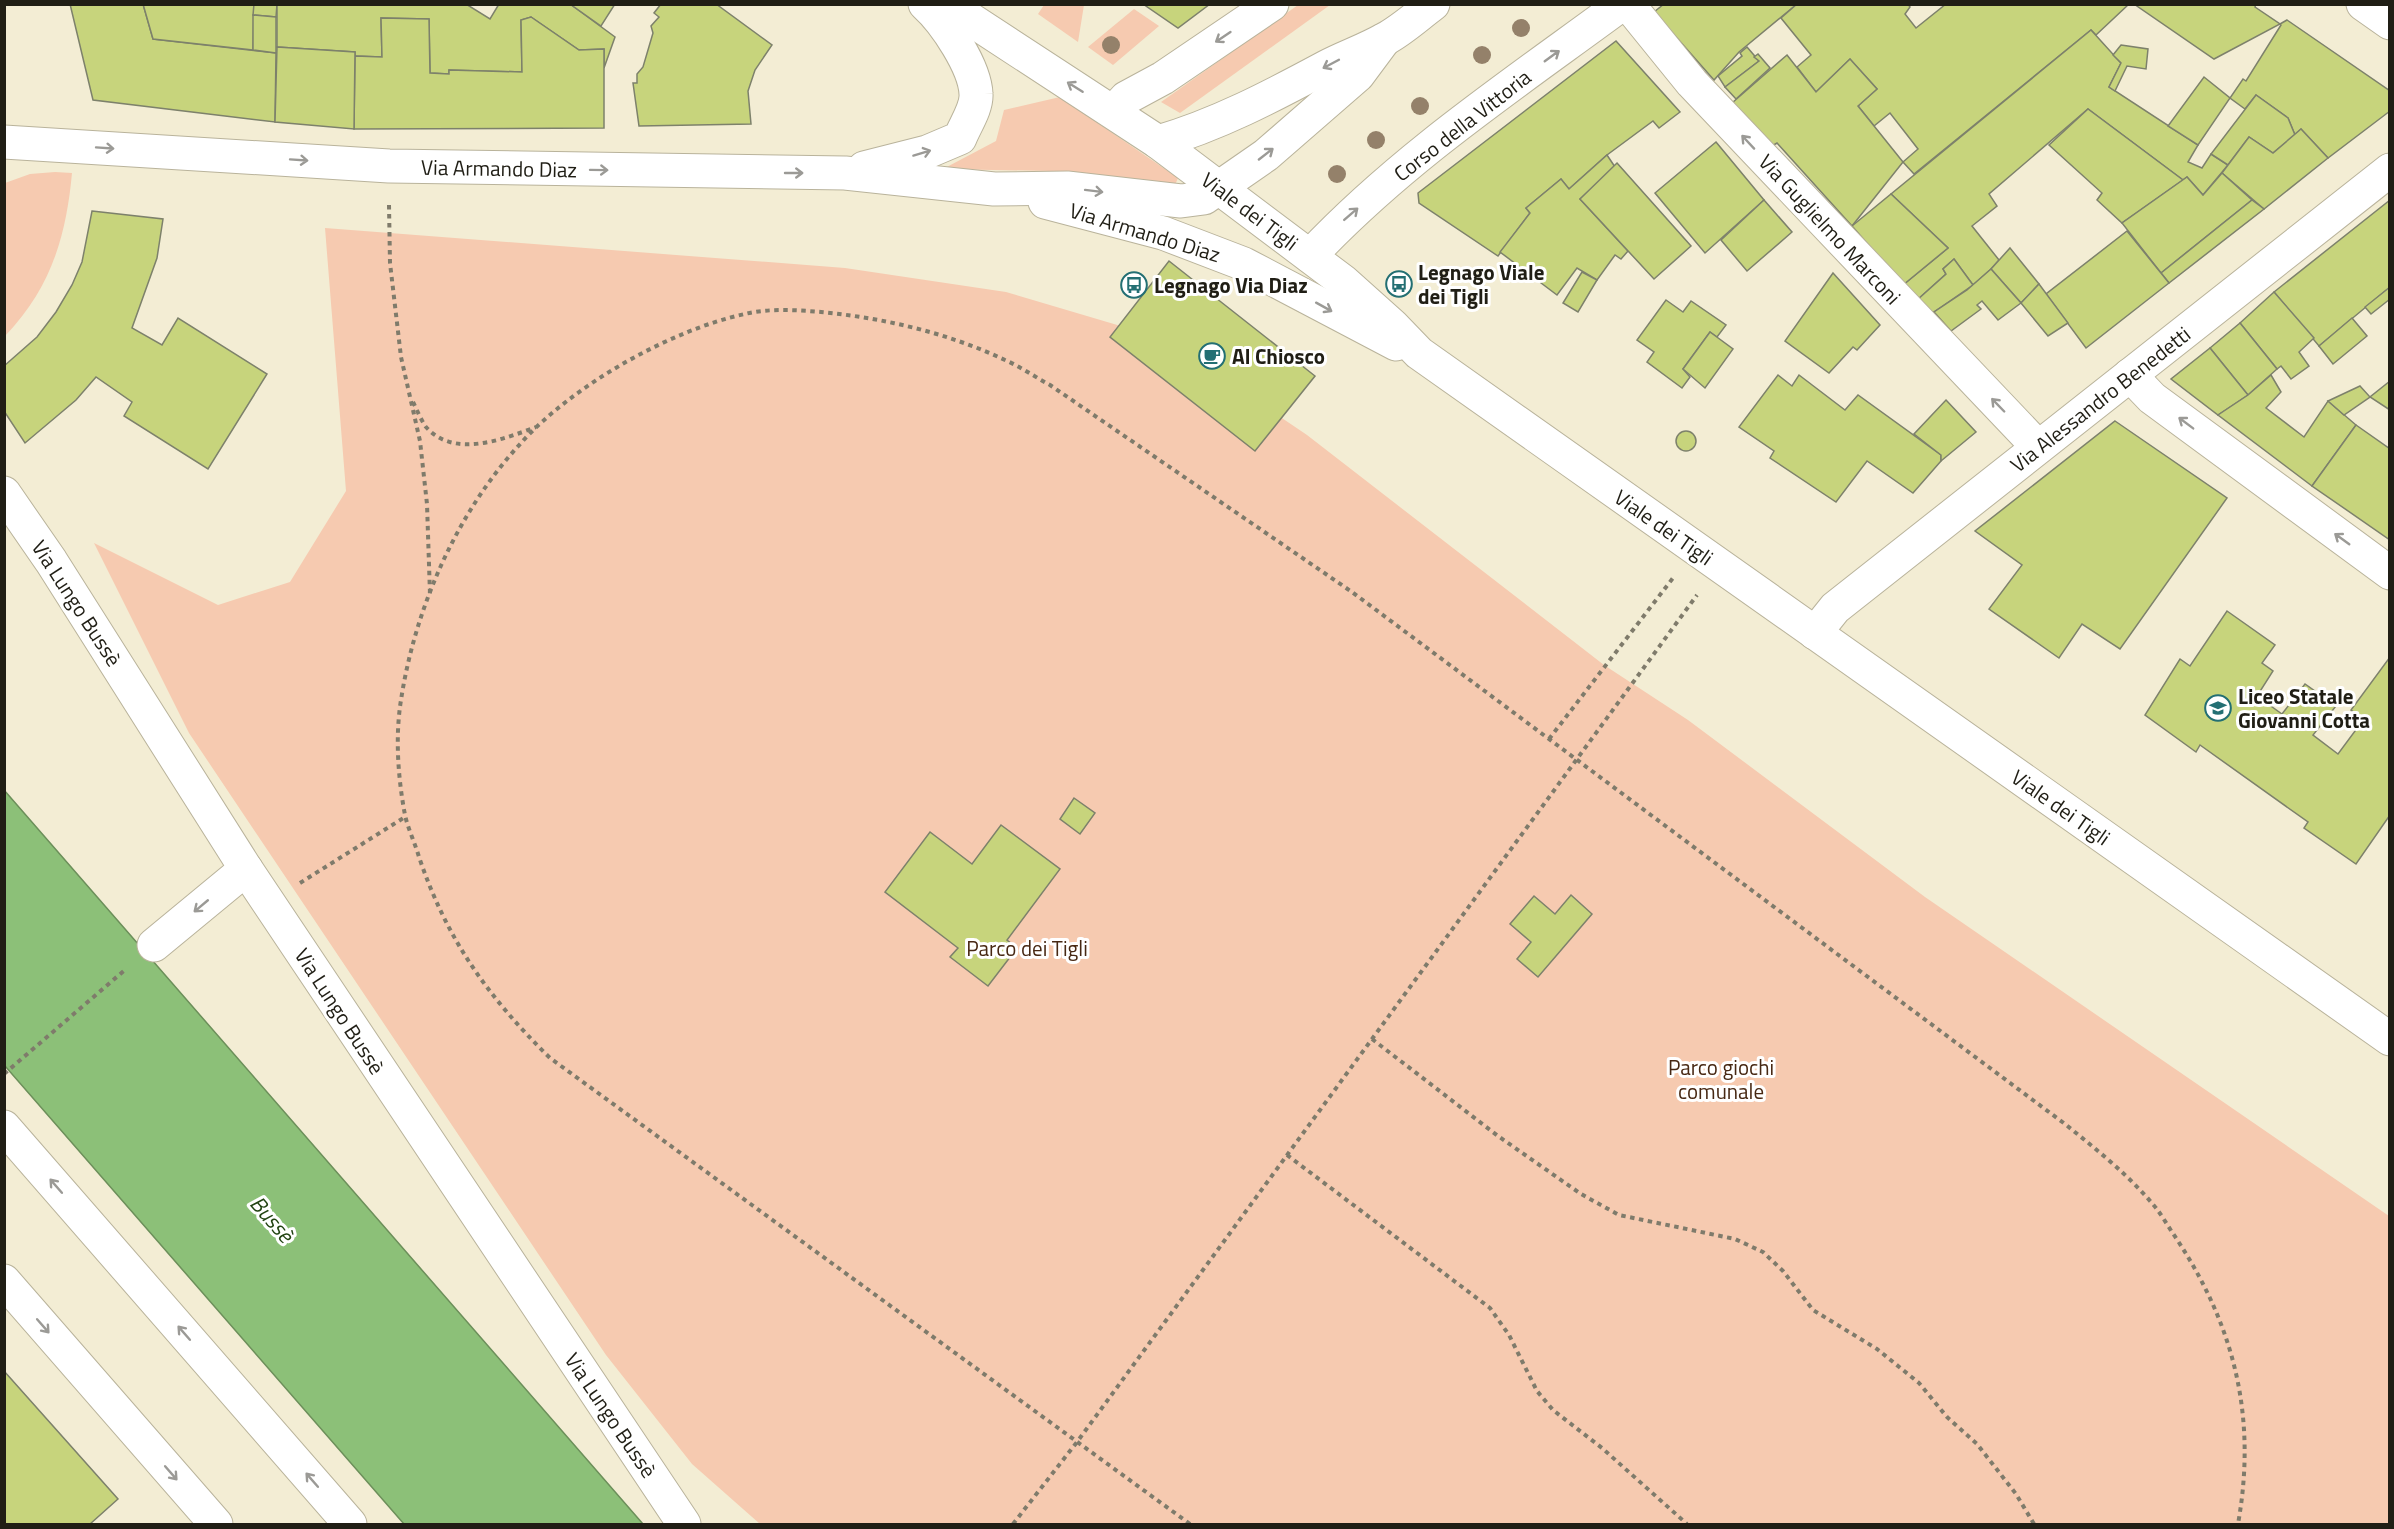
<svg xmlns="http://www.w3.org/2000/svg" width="2394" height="1529" font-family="'Titillium Web',sans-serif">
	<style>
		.green { fill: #f6cab0 }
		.water { fill: #8cc078; stroke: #6c8f5a; stroke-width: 1.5 }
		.building { fill: #c7d47c; stroke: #7d816b; stroke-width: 1.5 }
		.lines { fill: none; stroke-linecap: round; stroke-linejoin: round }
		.minor-casing { stroke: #b9b39b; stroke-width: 35 }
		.path { stroke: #7f7b6b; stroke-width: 4; stroke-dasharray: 4.5 4.5; stroke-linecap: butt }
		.minor { stroke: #fff; stroke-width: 33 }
		.tree { fill: #94816a }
		.oneway { stroke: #9b9a96 }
		.labels { text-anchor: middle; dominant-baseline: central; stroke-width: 6; stroke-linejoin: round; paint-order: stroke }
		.street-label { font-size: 21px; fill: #201e15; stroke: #fff }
		.poi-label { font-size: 21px; font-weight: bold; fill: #201e15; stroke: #fff; text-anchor: start }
		.park-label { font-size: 21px; fill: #472813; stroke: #fff }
		.water-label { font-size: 22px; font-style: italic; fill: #214311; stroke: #fff }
	</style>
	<rect width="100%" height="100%" fill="#f3edd4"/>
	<g class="green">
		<polygon points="1044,5 1084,5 1078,42 1038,14"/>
		<polygon points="1298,5 1330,5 1180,113 1161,102"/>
		<polygon points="1134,9 1159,26 1113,65 1088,47"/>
		<polygon points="1060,97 1178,178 1175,185 1050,171 943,169 996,141 1004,110"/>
		<path d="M55 172 72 173C66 237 51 288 5 336V183L30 174Z"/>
		<polygon points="325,228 845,268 1006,292 1124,327 1198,361 1307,435 1604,665 1688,720 1925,897 2389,1216 2389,1524 760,1524 692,1464 606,1355 189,733 94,543 218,605 290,582 346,491"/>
	</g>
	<polygon class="water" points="4,790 643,1524 404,1524 5,1066"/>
	<g class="building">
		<polygon points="70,4 143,4 153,39 276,53 275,122 93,100"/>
		<polygon points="143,4 254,4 253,50 153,39"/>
		<polygon points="254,4 277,4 276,17 253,15"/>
		<polygon points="277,4 466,4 490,19 499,4 570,4 615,37 604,68 604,49 579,50 531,17 521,20 522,72 449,70 449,74 430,73 429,19 381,18 382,57 355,56 355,52 277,47"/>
		<polygon points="570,4 615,4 601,26"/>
		<polygon points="661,4 716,4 772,45 755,70 748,91 751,124 639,126 633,83 637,83 637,74 643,67 653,33 651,26 659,17 654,13"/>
		<polygon points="1143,4 1210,4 1178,28"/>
		<polygon points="1664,4 1797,4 1739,52 1714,80 1654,12"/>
		<polygon points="1797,4 1908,4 1910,7 1905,14 1916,28 1946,4 2129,4 2096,35 2091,30 1914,174 1903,162 1918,149 1890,113 1874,126 1858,106 1877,89 1850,59 1816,92 1797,67 1811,55 1781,18"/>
		<polygon points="2134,4 2256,4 2255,7 2280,24 2214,59"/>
		<polygon points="253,15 276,17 276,53 253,50"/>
		<polygon points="531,17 579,50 604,49 604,128 354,129 355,56 382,57 381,18 429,19 430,73 449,74 449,70 522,72 521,20"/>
		<polygon points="2287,20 2390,91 2390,111 2328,158 2301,129 2295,135 2288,118 2256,95 2245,109 2230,98 2243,79 2246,81 2281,25 2280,24"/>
		<polygon points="2091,30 2121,63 2109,87 2198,145 2188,162 2202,168 2211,154 2228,165 2203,195 2187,177 2183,180 2088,109 1989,194 1997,206 1972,226 1999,260 1991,269 1973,285 1954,259 1943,269 1946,274 1916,301 1903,285 1948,248 1891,194"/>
		<polygon points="1616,41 1680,112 1659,128 1653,121 1607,155 1569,189 1561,179 1526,208 1530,213 1498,256 1419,203 1418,193"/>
		<polygon points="2121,45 2148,49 2146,69 2127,66 2115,91 2109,87 2121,63 2113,55"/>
		<polygon points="277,47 355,52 354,129 275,122"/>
		<polygon points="1747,47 1759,61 1725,87 1718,76 1742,56 1740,53"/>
		<polygon points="1758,54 1770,68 1736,99 1725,87 1759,61 1754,57"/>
		<polygon points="1787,55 1816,92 1850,59 1877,89 1858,106 1903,162 1852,226 1777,143 1772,146 1732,103"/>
		<polygon points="2204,77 2230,98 2198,145 2168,126"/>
		<polygon points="2256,95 2288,118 2295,135 2273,153 2249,137 2228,165 2211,154"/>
		<polygon points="2088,109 2183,180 2122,223 2097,200 2102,193 2049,145"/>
		<polygon points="2301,129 2328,158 2264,209 2222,173 2249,137 2273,153"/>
		<polygon points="1716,142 1764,200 1705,253 1655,193"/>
		<polygon points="1607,155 1615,167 1580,199 1628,251 1621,259 1615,255 1597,280 1577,268 1557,295 1500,252 1530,213 1526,208 1561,179 1569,189"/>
		<polygon points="1617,163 1691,246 1654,279 1580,199"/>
		<polygon points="2222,173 2252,200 2161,273 2122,223 2187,177 2203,195"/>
		<polygon points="1891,194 1948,248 1903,285 1852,226"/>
		<polygon points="1764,200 1792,232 1747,271 1721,240"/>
		<polygon points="2252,200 2264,209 2169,283 2161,273"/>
		<polygon points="2390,200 2390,287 2319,346 2274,292"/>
		<polygon points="92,211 163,219 157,258 132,328 162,345 178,318 267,374 208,469 124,416 132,402 96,377 76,400 25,443 4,411 4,366 37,337 56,312 72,285 82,262"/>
		<polygon points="2127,231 2169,283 2086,348 2046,294"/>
		<polygon points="2010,248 2039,284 2021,303 1991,269"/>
		<polygon points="1954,259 1973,285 1934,312 1927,314 1916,301 1946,274 1943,269"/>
		<polygon points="1169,261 1315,376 1255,451 1110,337"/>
		<polygon points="1991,269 2021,303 1998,320 1982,301 1977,305 1981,309 1951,331 1934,312 1967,290"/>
		<polygon points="1582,272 1597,280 1578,312 1563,303"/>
		<polygon points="1833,273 1880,325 1857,350 1853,347 1829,373 1785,341"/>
		<polygon points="2039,284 2068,323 2048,336 2021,303"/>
		<polygon points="2390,287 2390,299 2371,314 2365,307"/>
		<polygon points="2274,292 2314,338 2299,352 2309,366 2291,379 2281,366 2277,369 2240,323"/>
		<polygon points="1666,300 1683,312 1691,301 1726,325 1717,337 1710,332 1683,369 1690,377 1682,388 1647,362 1654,352 1637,340"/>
		<polygon points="2352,318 2367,336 2333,364 2319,346"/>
		<polygon points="2240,323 2277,369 2248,395 2210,348"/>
		<polygon points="1710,332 1733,349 1705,388 1683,369"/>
		<polygon points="2210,348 2248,395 2218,415 2171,379"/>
		<polygon points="1778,375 1792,386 1799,375 1845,410 1858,395 1941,455 1941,461 1913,493 1867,461 1836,502 1770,458 1774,451 1739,427"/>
		<polygon points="2271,375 2281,392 2266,408 2304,437 2328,401 2356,425 2312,486 2218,415 2248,395"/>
		<polygon points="2390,381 2390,410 2370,397"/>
		<polygon points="2360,386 2370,397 2344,415 2328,401"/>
		<polygon points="1946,400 1976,432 1941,461 1941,455 1914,434"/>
		<polygon points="2115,421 2227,498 2120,649 2082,624 2059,658 1989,609 2022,565 1975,531"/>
		<polygon points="2356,425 2390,449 2390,540 2312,486"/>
		<circle cx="1686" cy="441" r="10"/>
		<polygon points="2227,611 2275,645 2262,663 2273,671 2257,696 2282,714 2305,684 2336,706 2313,735 2338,754 2364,719 2351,710 2390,657 2390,815 2356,864 2304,828 2308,822 2200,745 2196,752 2145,715 2180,659 2190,666"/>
		<polygon points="1074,798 1095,813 1080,834 1060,819"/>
		<polygon points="1001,825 1060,869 1007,940 1017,948 988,986 950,957 958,948 885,892 930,832 972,864"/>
		<polygon points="1571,895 1592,914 1538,977 1517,959 1531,942 1510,924 1534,896 1555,914"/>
		<polygon points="4,1371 118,1499 90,1524 4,1524"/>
	</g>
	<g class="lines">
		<g class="minor-casing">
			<g id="minor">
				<polyline points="947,4 1158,142 1344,282 1392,325 1419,353 2390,1039"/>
				<polyline points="1628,4 1692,83 2038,447"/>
				<polyline points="2363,4 2390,23"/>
				<polyline points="1114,111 1126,98 1163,78 1272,4"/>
				<polyline points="4,142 389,166 845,173 994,189 1067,188 1181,201 1204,198 1266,155 1358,75 1384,40"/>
				<path d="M1158 142C1217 125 1272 96 1326 67 1345 57 1366 50 1385 39 1402 30 1417 16 1433 4"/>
				<path d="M864 168 927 152 960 138C965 125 977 108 976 94 975 67 945 22 925 4"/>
				<polyline points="1045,202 1163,233 1244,264 1396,344"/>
				<path d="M1310 256C1402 158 1515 83 1622 4"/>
				<polyline points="2130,375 2152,398 2390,573"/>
				<polyline points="4,493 51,561 246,869 684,1524"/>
				<polyline points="1815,633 1835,608 2390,170"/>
				<polyline points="154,945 246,869"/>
				<polyline points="4,1127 350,1524"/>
				<polyline points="4,1281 216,1524"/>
			</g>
		</g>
		<g class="path">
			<polyline points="389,205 390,263 401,357 420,441 427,504 430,594"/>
			<path d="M413 402C417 410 421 420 426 427 454 459 504 439 536 427"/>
			<polyline points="1549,739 1673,578"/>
			<polyline points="300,883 405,817"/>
			<polyline points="1372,1039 1498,1136 1581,1194 1619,1215 1735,1239 1763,1252 1783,1271 1813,1310 1877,1349 1919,1383 1947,1417 1977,1444 2016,1494 2034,1524"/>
			<polyline points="4,1074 126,969"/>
			<polyline points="1287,1155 1490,1308 1509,1335 1537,1391 1553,1410 1602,1448 1687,1524"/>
			<polyline points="1013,1524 1077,1442 1697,595"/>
			<path d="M1190 1524 550 1058C488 997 447 940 419 857 415 843 408 829 405 815 398 778 395 737 401 700 415 608 457 512 521 443 572 386 670 330 745 314 769 308 796 310 821 312 884 318 948 333 1005 360 1021 367 1035 377 1050 385L1352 592 2065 1124C2097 1150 2130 1176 2156 1208 2163 1217 2169 1228 2176 1238 2235 1327 2257 1418 2238 1524"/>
		</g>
		<use href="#minor" class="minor"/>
	</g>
	<g class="tree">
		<circle cx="1521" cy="28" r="9"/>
		<circle cx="1111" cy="45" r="9"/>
		<circle cx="1482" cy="55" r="9"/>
		<circle cx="1420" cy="106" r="9"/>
		<circle cx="1376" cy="140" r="9"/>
		<circle cx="1337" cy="174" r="9"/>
	</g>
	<defs><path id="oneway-shaft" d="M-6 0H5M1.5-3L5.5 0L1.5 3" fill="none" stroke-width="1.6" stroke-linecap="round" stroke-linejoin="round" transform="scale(1.5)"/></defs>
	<g class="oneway">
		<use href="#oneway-shaft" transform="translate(1223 37) rotate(146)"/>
		<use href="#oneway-shaft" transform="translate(1552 56) rotate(-36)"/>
		<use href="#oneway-shaft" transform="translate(1331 64) rotate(152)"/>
		<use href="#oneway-shaft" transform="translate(1075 87) rotate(-148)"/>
		<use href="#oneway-shaft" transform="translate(1748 142) rotate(-133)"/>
		<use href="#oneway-shaft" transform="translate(105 148) rotate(4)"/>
		<use href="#oneway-shaft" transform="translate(922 153) rotate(-17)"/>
		<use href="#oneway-shaft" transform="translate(1266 154) rotate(-38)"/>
		<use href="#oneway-shaft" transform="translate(299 160) rotate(4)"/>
		<use href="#oneway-shaft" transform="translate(599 170) rotate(1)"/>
		<use href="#oneway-shaft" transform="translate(794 173)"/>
		<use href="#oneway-shaft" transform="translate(1094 191) rotate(7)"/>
		<use href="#oneway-shaft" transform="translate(1351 214) rotate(-41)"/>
		<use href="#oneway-shaft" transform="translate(1324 307) rotate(29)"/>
		<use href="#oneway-shaft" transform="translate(1998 405) rotate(-134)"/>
		<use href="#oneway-shaft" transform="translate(2186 423) rotate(-143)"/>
		<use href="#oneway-shaft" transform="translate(2342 539) rotate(-144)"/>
		<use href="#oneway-shaft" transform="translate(201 906) rotate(140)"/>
		<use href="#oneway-shaft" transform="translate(56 1186) rotate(-131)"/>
		<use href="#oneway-shaft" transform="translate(43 1326) rotate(49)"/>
		<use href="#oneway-shaft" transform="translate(184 1333) rotate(-131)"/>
		<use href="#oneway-shaft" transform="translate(171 1473) rotate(49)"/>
		<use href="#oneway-shaft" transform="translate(312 1480) rotate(-131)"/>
	</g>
	<defs>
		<g id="bus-ring" transform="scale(1.35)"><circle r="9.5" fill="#fff" stroke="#236f73" stroke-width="1.5"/><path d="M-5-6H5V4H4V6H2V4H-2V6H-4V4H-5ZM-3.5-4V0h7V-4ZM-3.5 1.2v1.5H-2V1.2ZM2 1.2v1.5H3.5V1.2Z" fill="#236f73"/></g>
		<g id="cafe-ring" transform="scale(1.35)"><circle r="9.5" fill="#fff" stroke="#236f73" stroke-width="1.5"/><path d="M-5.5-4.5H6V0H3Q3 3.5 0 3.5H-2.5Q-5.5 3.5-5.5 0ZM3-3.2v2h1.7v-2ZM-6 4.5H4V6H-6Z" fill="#236f73"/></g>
		<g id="school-ring" transform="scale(1.35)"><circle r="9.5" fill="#fff" stroke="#236f73" stroke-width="1.5"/><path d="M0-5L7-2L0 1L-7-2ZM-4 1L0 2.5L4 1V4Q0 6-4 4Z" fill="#236f73"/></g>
	</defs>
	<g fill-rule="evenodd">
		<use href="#bus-ring" x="1399" y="284"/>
		<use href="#bus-ring" x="1134" y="285"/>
		<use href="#cafe-ring" x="1212" y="356"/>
		<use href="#school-ring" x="2218" y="708"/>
	</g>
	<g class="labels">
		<g class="street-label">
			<text transform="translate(1462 125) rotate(-38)">Corso della Vittoria</text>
			<text transform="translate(499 168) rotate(1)">Via Armando Diaz</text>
			<text transform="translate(1250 211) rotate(37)">Viale dei Tigli</text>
			<text transform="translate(1830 229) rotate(47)">Via Guglielmo Marconi</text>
			<text transform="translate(1145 232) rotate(17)">Via Armando Diaz</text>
			<text transform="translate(2100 399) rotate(-38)">Via Alessandro Benedetti</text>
			<text transform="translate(1664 527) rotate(35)">Viale dei Tigli</text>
			<text transform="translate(77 603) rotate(57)">Via Lungo Bussè</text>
			<text transform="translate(2061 807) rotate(35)">Viale dei Tigli</text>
			<text transform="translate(340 1011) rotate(57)">Via Lungo Bussè</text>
			<text transform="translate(611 1415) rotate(56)">Via Lungo Bussè</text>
		</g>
		<g class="poi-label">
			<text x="1418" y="272">Legnago Viale<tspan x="1418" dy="24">dei Tigli</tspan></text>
			<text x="1154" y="285">Legnago Via Diaz</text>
			<text x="1232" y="356">Al Chiosco</text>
			<text x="2238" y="696">Liceo Statale<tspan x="2238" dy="24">Giovanni Cotta</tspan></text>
		</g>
		<g class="park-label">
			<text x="1027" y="948">Parco dei Tigli</text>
			<text x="1721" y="1067">Parco giochi<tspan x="1721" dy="24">comunale</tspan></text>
		</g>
		<g class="water-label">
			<text transform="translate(272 1219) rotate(49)">Bussè</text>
		</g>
	</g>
	<rect width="2394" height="1529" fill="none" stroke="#201e15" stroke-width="12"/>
</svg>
